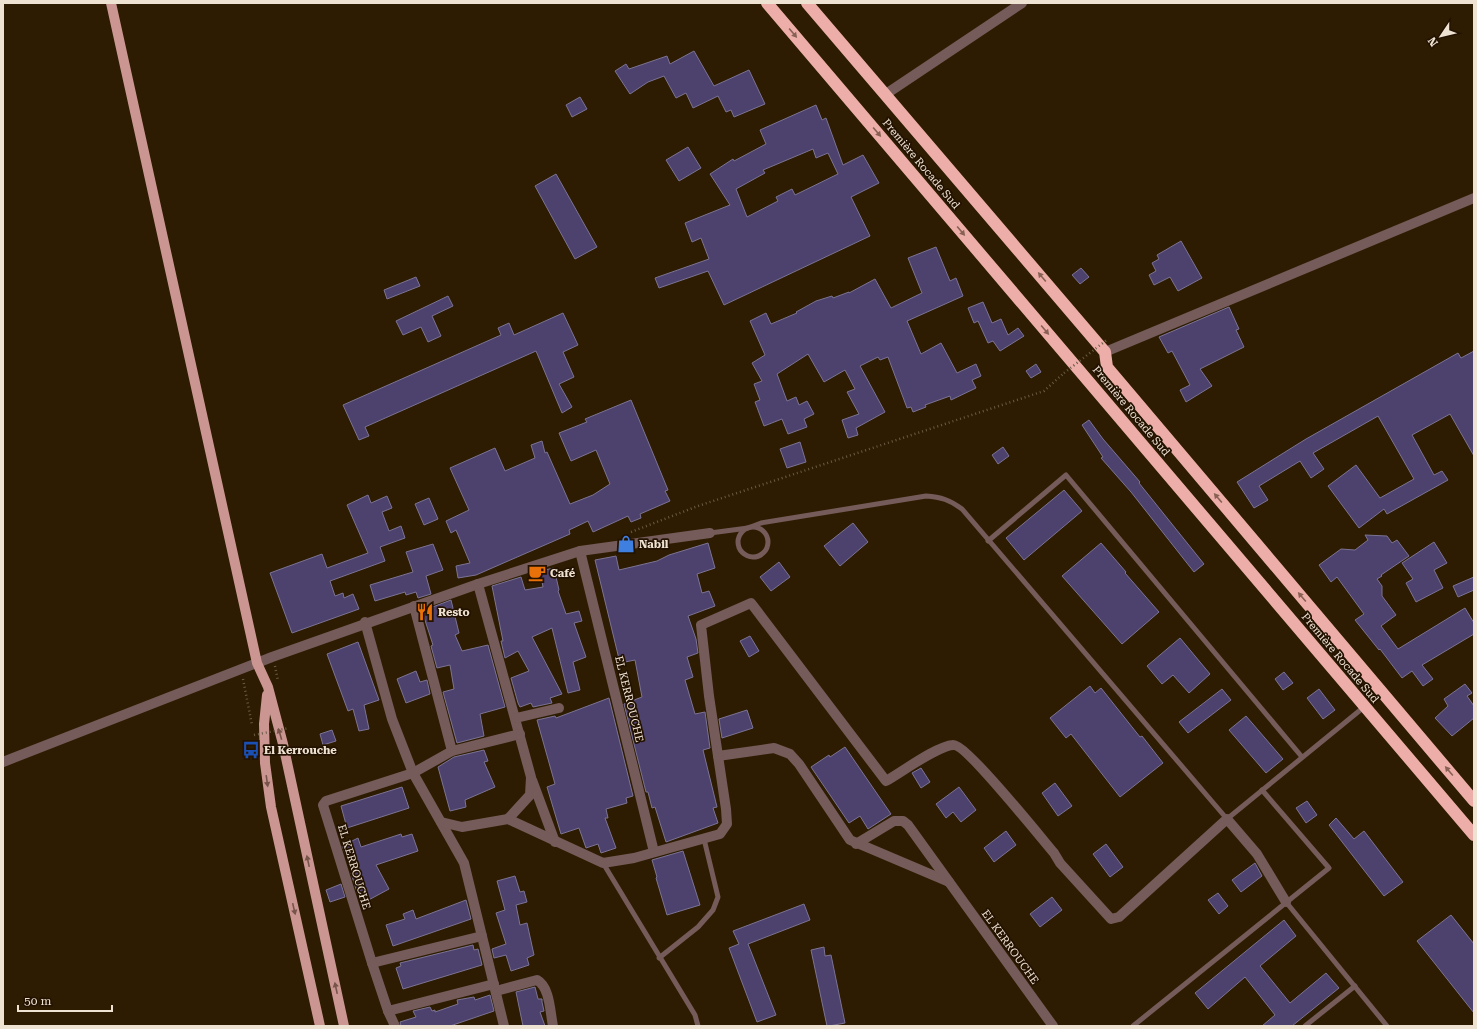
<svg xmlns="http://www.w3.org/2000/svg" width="1477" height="1029" font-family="'Roboto Serif',serif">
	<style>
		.building { fill: #4d416e; stroke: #7b7493; fill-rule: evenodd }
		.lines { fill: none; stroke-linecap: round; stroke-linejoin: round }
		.path { stroke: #6a5b44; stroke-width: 2.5; stroke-dasharray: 1 3; stroke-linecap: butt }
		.service { stroke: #755b59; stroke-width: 5 }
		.minor { stroke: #755b59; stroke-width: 10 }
		.primary { stroke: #cb9692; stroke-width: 10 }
		.motorway { stroke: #edaea9; stroke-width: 12 }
		.path-bridge { stroke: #6a5b44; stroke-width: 2.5; stroke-dasharray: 1 3; stroke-linecap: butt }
		.oneway { fill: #886054 }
		.oneway2 { fill: #775449 }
		.labels { text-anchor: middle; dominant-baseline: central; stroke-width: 3.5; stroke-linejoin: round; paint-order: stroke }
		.street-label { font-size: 11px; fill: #eee2d3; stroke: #231200 }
		.poi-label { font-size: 11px; font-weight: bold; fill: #eee2d3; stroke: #231200; text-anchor: start }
	</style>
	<rect width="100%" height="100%" fill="#2d1c01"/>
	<g class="building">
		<polygon points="694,51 714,86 749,70 765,104 734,117 731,110 726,112 718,96 693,108 686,93 676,98 664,76 648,82 630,94 615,71 626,64 629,69 667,56 670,64"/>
		<polygon points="580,97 587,109 572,117 566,105"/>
		<path d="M816 105 822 120 826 118 843 165 863 155 879 183 851 197 870 236 724 305 708 271 659 288 655 278 709 259 701 238 692 242 685 223 730 205 710 174 733 159 734 161 766 144 760 130ZM813 149 816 158 828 153 838 174 795 195 792 189 776 197 778 201 747 217 736 189 765 173 763 170Z"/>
		<polygon points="688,147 701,168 679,181 666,160"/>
		<polygon points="556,174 597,247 575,259 535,186"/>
		<polygon points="1181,241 1202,278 1178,291 1170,277 1154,285 1149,275 1156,271 1152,263 1159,259 1157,255"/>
		<polygon points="936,247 950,281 956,278 963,296 907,321 921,354 941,343 957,373 976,364 981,376 972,380 976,388 951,400 950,396 925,405 926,407 913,412 911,407 907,408 888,357 880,360 878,357 860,366 885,412 856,428 858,435 848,438 842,420 859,414 847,392 855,389 845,370 824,382 808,354 777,374 787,401 796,397 799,405 807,401 814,414 804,419 807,427 788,434 782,419 764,426 755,402 760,400 754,384 762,381 752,363 765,355 750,321 766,313 771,324 797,313 796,312 816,301 832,296 833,298 849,292 849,293 875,279 891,308 922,293 908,258"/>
		<polygon points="1081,268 1089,277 1080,284 1072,275"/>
		<polygon points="416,277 420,286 387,299 384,290"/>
		<polygon points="448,296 453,306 432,316 441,336 428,342 421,327 403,335 396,321"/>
		<polygon points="983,302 992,323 1001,319 1008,335 1018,328 1024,336 1000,351 993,341 988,343 978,321 974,323 968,308"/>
		<polygon points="1229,307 1239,329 1236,330 1244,347 1200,369 1212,386 1186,402 1180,390 1190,385 1172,351 1168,353 1159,337"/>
		<polygon points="563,313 578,345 563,352 574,377 559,384 572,407 562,413 536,351 365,427 369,436 359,440 343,405 501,335 498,328 509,323 514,335"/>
		<polygon points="1474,351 1474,456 1450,414 1412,435 1434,475 1442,471 1448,480 1387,514 1384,509 1359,528 1328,486 1356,465 1380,498 1414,479 1378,416 1313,453 1324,469 1311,478 1300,461 1259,486 1268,500 1254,508 1237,482 1306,439 1458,353 1461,358"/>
		<polygon points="1036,364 1041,372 1031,378 1026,371"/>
		<polygon points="631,400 668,490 665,491 670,501 640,514 641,518 631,522 628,516 593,532 588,521 569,530 570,534 476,575 458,578 456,566 470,563 456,530 451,533 446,521 469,510 450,468 495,448 505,471 535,458 531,445 542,441 545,453 547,452 570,504 593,495 610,484 596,450 571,461 559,433 587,422 585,419"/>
		<polygon points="1089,420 1103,439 1140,482 1139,483 1204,564 1194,572 1131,492 1101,458 1103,457 1082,425"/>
		<polygon points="800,442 806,462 787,468 780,449"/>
		<polygon points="1003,447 1009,456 998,464 992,455"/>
		<polygon points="1064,490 1082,511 1024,560 1006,538"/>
		<polygon points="368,495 371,503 387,496 392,508 382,512 389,531 401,526 405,538 380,547 385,561 330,581 335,596 343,593 344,598 353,594 359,609 292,633 270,573 322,554 327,568 368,553 347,505"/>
		<polygon points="429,498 438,519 424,525 415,504"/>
		<polygon points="853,523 868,542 840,566 824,546"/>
		<polygon points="1365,535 1387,536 1392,543 1397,540 1409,556 1381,575 1382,576 1377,579 1382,586 1382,596 1396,615 1381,626 1398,649 1465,608 1474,623 1474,634 1422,665 1433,679 1423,686 1412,671 1402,678 1380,649 1379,650 1355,620 1364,614 1337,577 1331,582 1319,565 1341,549 1355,550 1368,540"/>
		<polygon points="1434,542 1447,563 1434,570 1443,588 1416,602 1406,583 1413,579 1402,563"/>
		<polygon points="708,543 715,568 697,574 702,593 709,591 715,606 688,616 696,639 698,653 687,657 693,677 685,680 695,714 705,712 710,748 703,750 717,807 713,808 718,823 666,842 655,807 652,808 648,792 646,792 624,704 642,697 635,660 620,663 595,560 616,556 619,570 657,561 669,555"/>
		<polygon points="1101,543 1126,572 1125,573 1159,612 1122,644 1062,576"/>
		<polygon points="433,544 443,570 426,576 431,594 418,598 416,592 406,595 405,592 375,601 370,585 413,572 406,552"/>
		<polygon points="779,562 790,577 771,591 760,577"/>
		<polygon points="554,568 559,590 558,591 566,614 579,611 582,621 574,623 586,657 573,662 580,690 568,693 552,628 532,637 562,694 550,698 552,703 533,707 531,703 520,707 518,703 511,678 529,671 518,651 505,658 501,641 503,641 492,586 521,577 525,590 543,587 540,571"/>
		<polygon points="1474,577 1474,590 1458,597 1453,586"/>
		<polygon points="451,600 459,633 455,635 462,651 488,645 505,707 480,714 484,736 457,743 443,692 454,689 450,665 437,668 431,646 433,645 422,611"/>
		<polygon points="750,636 759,651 749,657 740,641"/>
		<polygon points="1180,638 1210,674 1189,693 1173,675 1162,684 1147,666"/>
		<polygon points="358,642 379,700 364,705 369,729 359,731 353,709 348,711 327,654"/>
		<polygon points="416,671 420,682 427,680 430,694 406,703 397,679"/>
		<polygon points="1284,672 1293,683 1283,690 1275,679"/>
		<polygon points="1465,684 1472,693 1467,696 1474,706 1474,718 1452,736 1435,718 1448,706 1444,699"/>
		<polygon points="1090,686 1095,693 1101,688 1140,737 1142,736 1163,763 1120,797 1071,734 1066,738 1050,718"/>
		<polygon points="1222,689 1231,700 1188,733 1179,722"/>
		<polygon points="1319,689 1335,710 1323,719 1307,698"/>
		<polygon points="609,698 633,796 626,798 627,803 606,809 608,818 605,818 616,848 601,853 598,844 586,848 579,828 561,834 547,787 555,784 537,720 555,716 556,718"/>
		<polygon points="747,710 753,728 722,738 719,719"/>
		<polygon points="1246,716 1283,759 1266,773 1229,730"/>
		<polygon points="332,730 336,741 323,745 320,734"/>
		<polygon points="845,747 891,814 868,829 860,816 849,823 811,767 829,755 830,757"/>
		<polygon points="484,750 488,761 484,762 495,787 465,800 466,807 450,811 438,767 454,757"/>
		<polygon points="921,768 930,782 921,788 912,773"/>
		<polygon points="1055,783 1072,806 1058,816 1042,793"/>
		<polygon points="402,787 409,808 347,828 341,806"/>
		<polygon points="959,787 976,810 961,822 953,812 946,818 936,804"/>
		<polygon points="1307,801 1317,815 1306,823 1296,808"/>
		<polygon points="1336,818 1354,839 1364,831 1403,882 1384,896 1329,825"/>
		<polygon points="1006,831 1016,845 994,862 984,848"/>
		<polygon points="401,834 402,837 412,834 418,851 376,865 389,889 363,903 357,892 351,873 354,873 342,846 358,838 361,847"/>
		<polygon points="1106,844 1123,867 1110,877 1093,854"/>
		<polygon points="683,851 700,905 667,915 656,878 657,877 652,860"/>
		<polygon points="1255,863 1262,876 1241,892 1232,880"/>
		<polygon points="515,876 520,892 524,891 527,902 516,905 520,925 527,923 534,955 527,958 529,965 511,971 506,955 494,958 492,949 506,944 496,913 505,910 497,881"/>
		<polygon points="341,884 345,897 330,902 326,890"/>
		<polygon points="1218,893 1228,906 1219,914 1208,900"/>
		<polygon points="1052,897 1062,910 1040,927 1030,914"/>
		<polygon points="466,900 471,919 393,946 386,925 405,919 403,914 413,910 416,919"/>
		<polygon points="804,904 810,920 748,944 776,1015 757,1022 729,948 739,944 733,931"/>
		<polygon points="1451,915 1474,944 1474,1013 1417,941"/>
		<polygon points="1284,920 1296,936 1260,966 1290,1003 1326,973 1339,988 1292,1026 1262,1026 1275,1015 1245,977 1208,1009 1195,993"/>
		<polygon points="473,945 474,950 478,949 482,965 403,989 396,968 401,966 400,963"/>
		<polygon points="824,947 825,956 831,955 845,1023 829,1026 827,1026 811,950"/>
		<polygon points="535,987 538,999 542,999 542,1002 544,1011 540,1012 545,1026 523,1026 516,992"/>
		<polygon points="490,995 494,1011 450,1026 401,1026 400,1022 416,1017 413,1011 430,1007 432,1011 435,1010 435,1012 458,1004 457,1000 474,997 475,1000"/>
	</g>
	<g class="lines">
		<g class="path">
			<polyline points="631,532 698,506 1044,391 1064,373"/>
			<polyline points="275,666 278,681"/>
			<polyline points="243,679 252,725"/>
		</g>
		<g class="service">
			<circle cx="753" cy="542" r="15"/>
			<path d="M710 533 748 528 761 523 926 496C941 497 950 500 962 509L1227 819 1364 707"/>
			<polyline points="988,541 1066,475 1302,757"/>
			<polyline points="603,863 695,1015 698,1026"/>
			<polyline points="1286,902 1387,1026"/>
			<polyline points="659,958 698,927 713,910 718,897 704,839"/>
			<polyline points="1133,1026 1329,868 1262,790"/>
			<polyline points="1305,1026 1355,986"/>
		</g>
		<g class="minor">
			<polyline points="886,94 1022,3"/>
			<polyline points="1105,352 1474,198"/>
			<polyline points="580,551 654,852"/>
			<polyline points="478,584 531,777 530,795 508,819"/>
			<polyline points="414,606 452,751"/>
			<polyline points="365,622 392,719 413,773 464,863 504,1026"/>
			<polyline points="516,718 559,708"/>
			<polyline points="718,756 774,748 790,754 799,764 850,840 949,882"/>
			<polyline points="3,762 272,657 478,584 580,551 710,533"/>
			<polyline points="532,780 555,842"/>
			<path d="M441 822 462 827 508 819 603 863 634 858 720 834 727 824 726 809 709 696 701 625 751 603 886 781C902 772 937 746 953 745 965 743 1042 839 1054 853L1060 863 1111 919 1119 917 1227 819 1257 854 1286 902"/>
			<polyline points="856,844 894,821 903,821 908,825 1053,1026"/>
			<polyline points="372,963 482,936"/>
			<path d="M496 991 537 980C550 987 550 1012 553 1026"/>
			<polyline points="388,1011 494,984"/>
			<polyline points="395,1026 388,1011 372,963 323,805 326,801 413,773 452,751 520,734"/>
		</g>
		<g class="primary">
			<polyline points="111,3 257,663 268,687 283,744 344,1026"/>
			<polyline points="267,695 264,724 265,763 271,807 320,1026"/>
		</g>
		<g class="motorway">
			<polyline points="767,3 1474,835"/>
			<polyline points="807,3 1105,352 1107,367 1474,801"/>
		</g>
		<g class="path-bridge">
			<polyline points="1064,373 1108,339"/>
			<polyline points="254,735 289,728"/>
		</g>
	</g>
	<defs><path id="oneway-solid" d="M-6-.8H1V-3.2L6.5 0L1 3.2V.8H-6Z"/></defs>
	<g class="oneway">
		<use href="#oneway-solid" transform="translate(793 33) rotate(50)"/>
		<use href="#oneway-solid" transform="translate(877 132) rotate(50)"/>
		<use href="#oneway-solid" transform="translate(961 231) rotate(50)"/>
		<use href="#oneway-solid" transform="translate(1042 277) rotate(-130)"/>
		<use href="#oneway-solid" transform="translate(1045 330) rotate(50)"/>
		<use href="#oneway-solid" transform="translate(1218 498) rotate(-130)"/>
		<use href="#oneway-solid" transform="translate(1302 597) rotate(-130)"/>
		<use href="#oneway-solid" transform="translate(1449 771) rotate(-130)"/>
	</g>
	<g class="oneway2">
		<use href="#oneway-solid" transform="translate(280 734) rotate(-106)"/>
		<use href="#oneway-solid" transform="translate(267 781) rotate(82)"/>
		<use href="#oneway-solid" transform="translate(308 861) rotate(-102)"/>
		<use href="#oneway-solid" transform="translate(294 909) rotate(77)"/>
		<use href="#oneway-solid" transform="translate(336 988) rotate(-102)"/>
	</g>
	<defs>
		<g id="shop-bare" transform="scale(1.38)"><path d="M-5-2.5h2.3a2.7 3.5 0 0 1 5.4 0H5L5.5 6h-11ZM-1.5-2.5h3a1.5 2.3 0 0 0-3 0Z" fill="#3f7fe0" stroke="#231200" stroke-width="2.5" paint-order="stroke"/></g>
		<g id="cafe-bare" transform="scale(1.38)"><path d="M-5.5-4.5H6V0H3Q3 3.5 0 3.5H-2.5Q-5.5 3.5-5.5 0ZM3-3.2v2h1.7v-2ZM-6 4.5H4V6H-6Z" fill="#e8710a" stroke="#231200" stroke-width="2.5" paint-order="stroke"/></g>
		<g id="restaurant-bare" transform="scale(1.38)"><path d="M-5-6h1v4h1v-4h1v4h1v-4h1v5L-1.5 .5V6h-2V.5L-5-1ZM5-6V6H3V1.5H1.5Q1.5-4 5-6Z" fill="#e8710a" stroke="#231200" stroke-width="2.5" paint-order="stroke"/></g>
		<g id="bus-bare" transform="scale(1.38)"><path d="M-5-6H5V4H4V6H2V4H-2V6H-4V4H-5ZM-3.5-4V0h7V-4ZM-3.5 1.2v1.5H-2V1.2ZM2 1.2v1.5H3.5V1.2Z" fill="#1a4fb4" stroke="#231200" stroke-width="2.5" paint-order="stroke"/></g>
	</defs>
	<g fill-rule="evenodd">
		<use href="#shop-bare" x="626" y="544"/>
		<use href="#cafe-bare" x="537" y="573"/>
		<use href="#restaurant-bare" x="425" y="612"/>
		<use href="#bus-bare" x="251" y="750"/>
	</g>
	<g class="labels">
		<g class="street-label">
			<text transform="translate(921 164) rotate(50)">Première Rocade Sud</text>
			<text transform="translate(1131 411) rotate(50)">Première Rocade Sud</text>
			<text transform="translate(1340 658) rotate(50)">Première Rocade Sud</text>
			<text transform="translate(629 699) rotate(76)">EL KERROUCHE</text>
			<text transform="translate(354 867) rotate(73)">EL KERROUCHE</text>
			<text transform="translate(1010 947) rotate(54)">EL KERROUCHE</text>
		</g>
		<g class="poi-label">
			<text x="639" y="544">Nabil</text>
			<text x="550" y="573">Café</text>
			<text x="438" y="612">Resto</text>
			<text x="264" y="750">El Kerrouche</text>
		</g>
	</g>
	<rect width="1477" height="1029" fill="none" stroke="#eee2d3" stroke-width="8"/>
	<g transform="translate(1441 36) rotate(235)" stroke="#231200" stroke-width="3" paint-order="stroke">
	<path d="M0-3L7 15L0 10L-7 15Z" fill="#eee2d3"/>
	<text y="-6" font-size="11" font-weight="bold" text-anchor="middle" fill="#eee2d3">N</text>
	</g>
	<path d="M18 1005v6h94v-6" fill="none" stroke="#eee2d3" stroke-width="2"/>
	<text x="24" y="1005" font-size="12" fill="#eee2d3" stroke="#231200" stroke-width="3" paint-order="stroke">50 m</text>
</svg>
